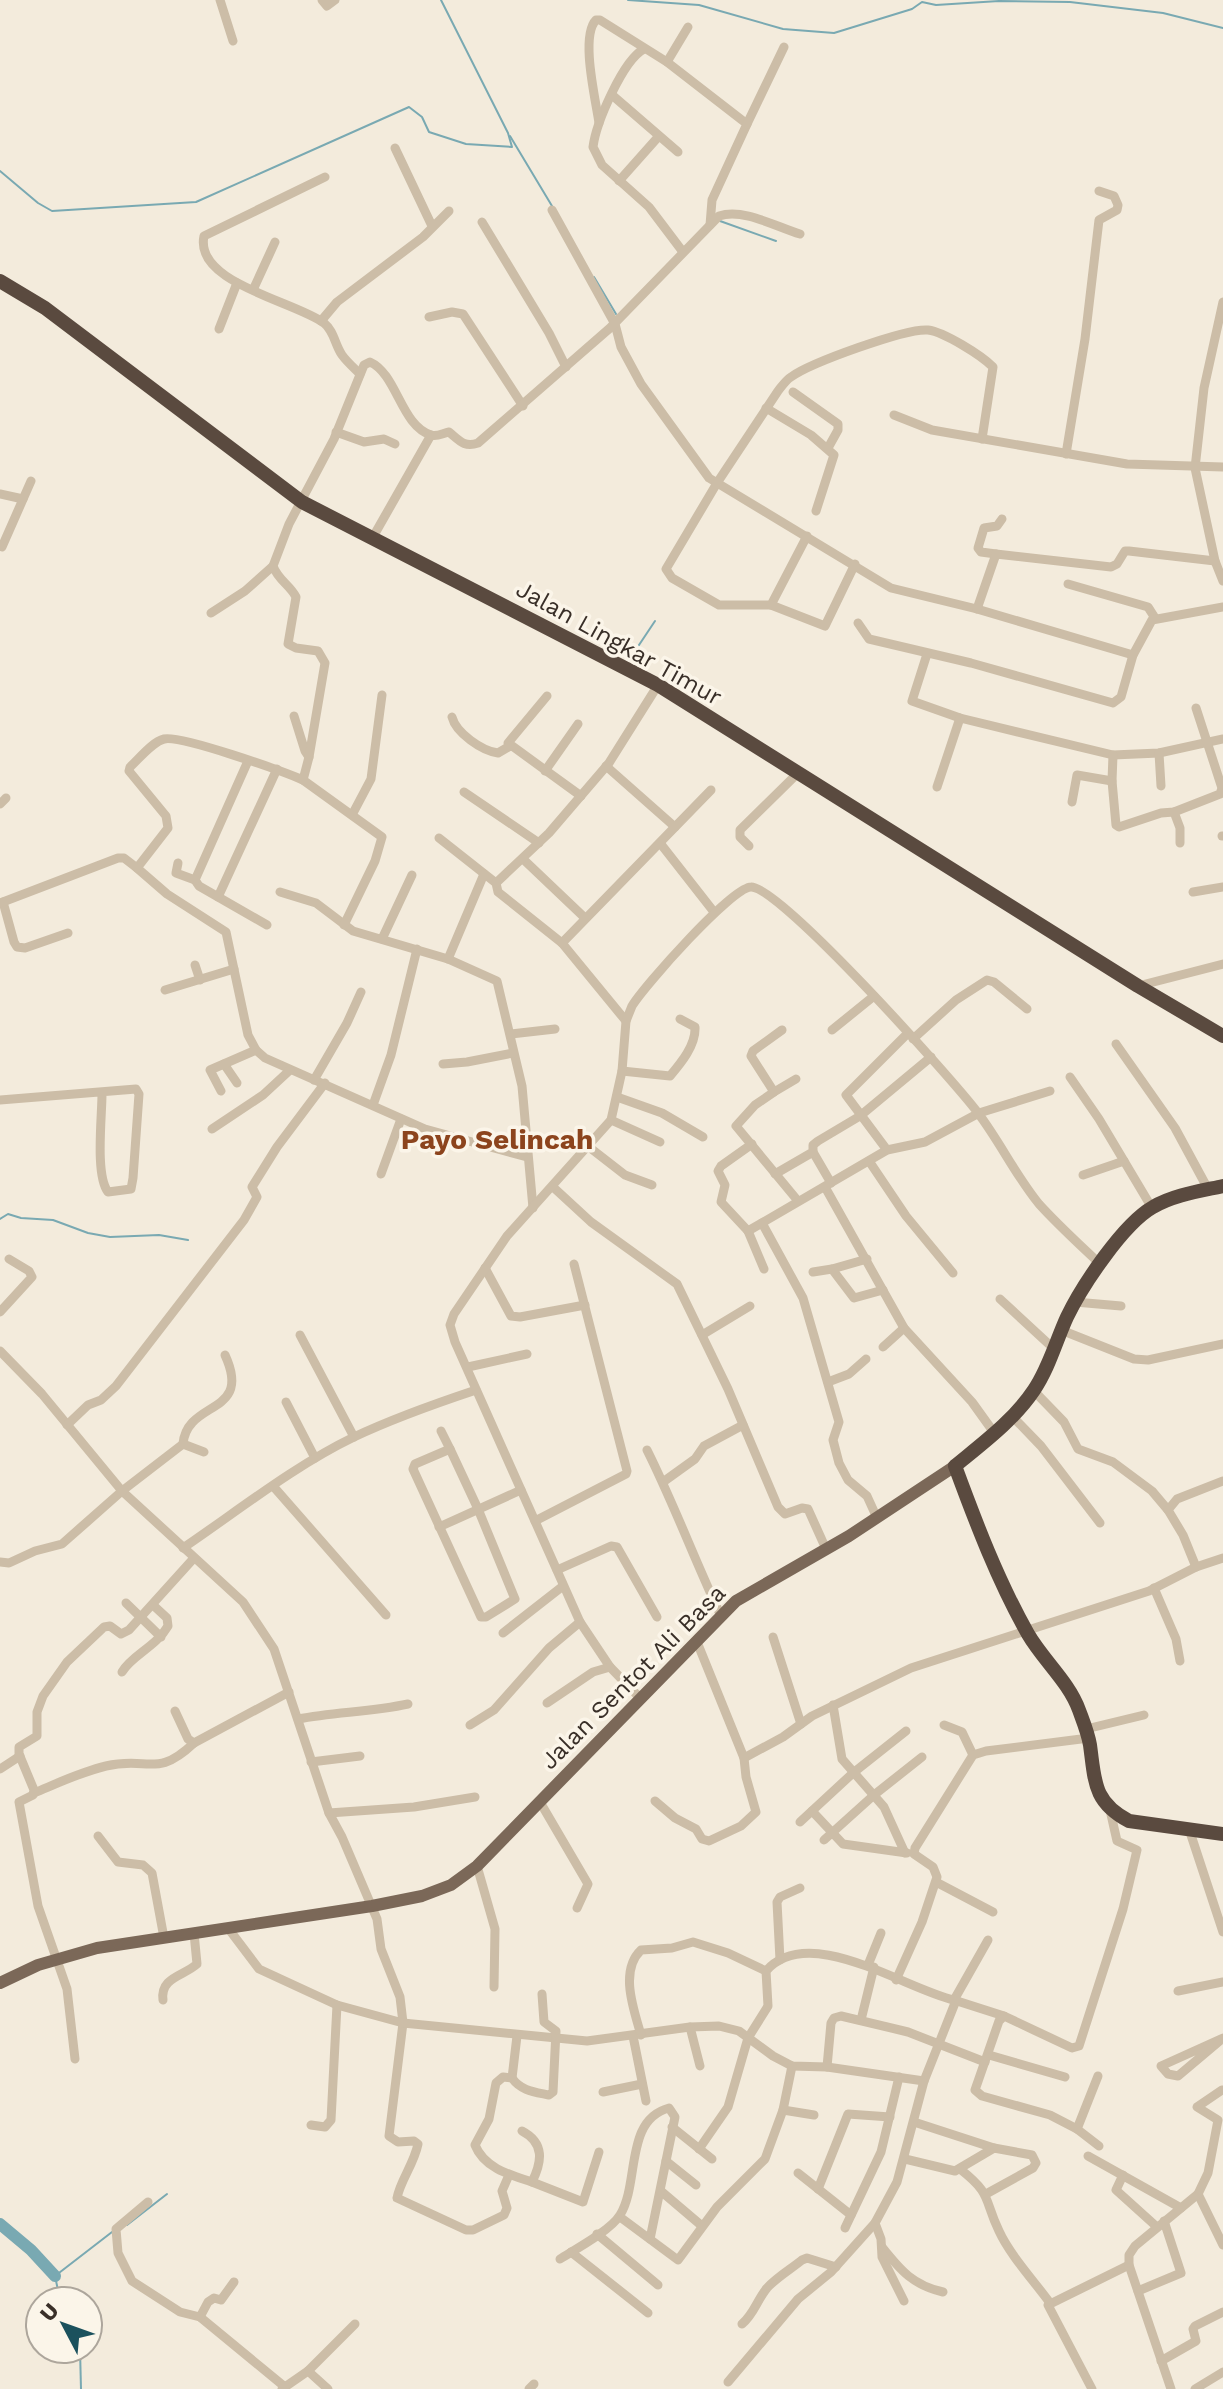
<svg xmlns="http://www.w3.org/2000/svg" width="1223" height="2389" font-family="'Work Sans',sans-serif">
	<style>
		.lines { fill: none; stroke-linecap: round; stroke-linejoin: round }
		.stream { stroke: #79a9b2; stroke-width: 2 }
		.river { stroke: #79a9b2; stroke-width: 12 }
		.minor { stroke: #ccbda7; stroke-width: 9 }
		.major { stroke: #7b6858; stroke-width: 12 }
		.highway { stroke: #5a4a3f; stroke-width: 14 }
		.labels { text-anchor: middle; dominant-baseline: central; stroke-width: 7; stroke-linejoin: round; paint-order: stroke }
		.street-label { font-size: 24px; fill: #392f28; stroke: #fbf5e9 }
		.quarter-label { font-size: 28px; font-weight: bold; fill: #8c441d; stroke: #fbf5e9 }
	</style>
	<rect width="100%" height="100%" fill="#f3ebdc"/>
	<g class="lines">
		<g class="stream">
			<polyline points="628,0 699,5 783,29 834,33 912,9 922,2 936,5 999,1 1070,2 1163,13 1223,28"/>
			<polyline points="510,136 552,206"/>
			<polyline points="0,171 38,203 52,211 196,202 409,107 422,117 429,132 466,144 512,147 508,133 441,0"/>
			<polyline points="720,221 776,241"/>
			<polyline points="594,277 616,314"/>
			<polyline points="629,660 655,621"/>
			<polyline points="0,1219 8,1214 21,1218 53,1220 88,1233 110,1237 159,1235 188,1240"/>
			<polyline points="127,2225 167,2194"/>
			<polyline points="63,2301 59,2295 55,2276 112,2232"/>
			<polyline points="80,2349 81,2389"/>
		</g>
		<polyline class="river" points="0,2224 31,2250 55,2276"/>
		<g class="minor">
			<polyline points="220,0 233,41"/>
			<polyline points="322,0 327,6 335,0"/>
			<path d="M644 49C623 60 596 123 593 147L602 165 649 207 683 252"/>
			<polyline points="667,62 688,27"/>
			<polyline points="612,95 678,152"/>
			<path d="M599 123C596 101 580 36 596 20H600L667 62 747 124 712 200 710 225"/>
			<polyline points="747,124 784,47"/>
			<polyline points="395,148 432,226"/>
			<path d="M325 177 204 236C194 283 294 301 324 323 334 331 335 345 342 355 347 362 354 368 360 374"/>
			<polyline points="619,181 659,136"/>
			<polyline points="552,210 615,324 621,347 641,384 709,478 891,588 977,609 1133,655"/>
			<polyline points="482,222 549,333 566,367"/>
			<polyline points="253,290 275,242"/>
			<polyline points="1223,302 1204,388 1195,468 1215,561 1223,581"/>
			<polyline points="429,317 452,312 463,314 523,406"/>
			<polyline points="321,321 337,302 423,237 449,211"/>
			<polyline points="219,329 237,283"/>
			<polyline points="793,392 838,424 838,430 828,448"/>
			<polyline points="766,408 811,435 834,455 816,511"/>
			<polyline points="894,415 932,430 1127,464 1223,467"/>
			<polyline points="336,432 364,442 384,439 395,444"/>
			<polyline points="1066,454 1085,339 1099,220 1117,210 1118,205 1114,196 1099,191"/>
			<polyline points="0,494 23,499"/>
			<path d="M807 536 771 605H719L672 578 666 569 717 483 778 391C782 386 786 380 791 377 810 363 906 328 928 330 944 332 981 355 993 367L982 439"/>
			<polyline points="373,537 431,435"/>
			<polyline points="2,547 31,481"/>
			<polyline points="996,554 981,552 978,548 984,528 997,526 1002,519"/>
			<polyline points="1068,584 1148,607 1155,618"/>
			<polyline points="771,605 825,626 855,564"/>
			<polyline points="977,609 996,554 1111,567 1117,564 1125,551 1129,551 1215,561"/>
			<polyline points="211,613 245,591 273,566"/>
			<polyline points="858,623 869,639 971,663 1113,703 1121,697 1133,655 1152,620 1223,607"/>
			<polyline points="927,654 912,701 960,718 1113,755 1159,753 1223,739"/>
			<polyline points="547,696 508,743 581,796"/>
			<polyline points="294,716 305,751 309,757"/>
			<path d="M452 717C456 733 482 751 498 753L510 746"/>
			<polyline points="1159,753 1161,786"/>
			<polyline points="1113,755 1112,781 1116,825 1119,827 1161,813 1174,812 1220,794 1222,788 1196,708"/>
			<polyline points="248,761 195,880 199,886 267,925"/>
			<polyline points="606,766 675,827"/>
			<polyline points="545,771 578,724"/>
			<path d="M303 780C282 771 181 735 164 739 152 742 139 759 130 767L129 771 166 816 168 828 137 868 167 894 226 932 248 1035 256 1050 265 1058 425 1129 527 1157"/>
			<polyline points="937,787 960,718"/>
			<polyline points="464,792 539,843"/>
			<polyline points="1072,802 1077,775 1112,781"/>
			<polyline points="0,804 6,798"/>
			<polyline points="1174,812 1180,828 1180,843"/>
			<polyline points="352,815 371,779 382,695"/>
			<polyline points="1222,836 1223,836"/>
			<polyline points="439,838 496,883 498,892 562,943 626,1021"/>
			<polyline points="660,843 714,912"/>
			<polyline points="749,846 740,837 740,830 799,772"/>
			<polyline points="523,859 585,918"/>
			<polyline points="178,863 176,873 195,880"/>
			<polyline points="496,883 549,833 609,763 658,685"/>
			<polyline points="280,892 316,903 353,931 448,959 497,981 522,1086 533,1208"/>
			<polyline points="1193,892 1223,887"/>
			<polyline points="218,897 277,769"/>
			<polyline points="3,902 14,942 17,947 25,948 68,933"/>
			<polyline points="0,903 118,858 124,858 137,868"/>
			<path d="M344 925 375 861 382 837 303 780 309 757 325 663 318 651 296 648 288 644 296 597C290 585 278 580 273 566L289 524 334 439 364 365 370 362C397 374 401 426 431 435 437 437 443 433 449 432 459 440 464 448 478 443L610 328 719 216C744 208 776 227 800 234"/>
			<polyline points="382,939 412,875"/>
			<polyline points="562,943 711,790"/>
			<polyline points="448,959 484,874"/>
			<polyline points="195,965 200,980"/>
			<polyline points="1138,986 1223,964"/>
			<polyline points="165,990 234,969"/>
			<polyline points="782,1030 753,1051 751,1056 774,1092 755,1105 736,1126 798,1201"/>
			<polyline points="832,1030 874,996"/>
			<polyline points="511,1034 555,1029"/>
			<polyline points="913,1039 956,1000 987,980 994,982 1027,1009"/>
			<polyline points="1116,1044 1175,1128 1208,1189"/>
			<polyline points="224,1064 237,1083"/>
			<polyline points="443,1064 467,1062 513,1053"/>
			<path d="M622 1071 670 1076C681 1063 696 1045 695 1027L680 1019"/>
			<polyline points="1070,1077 1099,1119 1152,1208"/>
			<polyline points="314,1080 347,1023 361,992"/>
			<polyline points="221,1091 210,1070 256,1050"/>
			<polyline points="774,1092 796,1079"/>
			<polyline points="617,1097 662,1113 703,1137"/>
			<path d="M0 1100 136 1089 139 1094 133 1178 131 1189 108 1192C95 1175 102 1117 102 1094"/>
			<polyline points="373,1105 391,1055 417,949"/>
			<polyline points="611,1120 660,1142"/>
			<polyline points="212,1129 263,1095 290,1070"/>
			<polyline points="589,1147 625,1175 652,1185"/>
			<polyline points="887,1150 846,1095 907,1034"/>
			<polyline points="813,1152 831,1183"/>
			<polyline points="869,1161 906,1216 953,1273"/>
			<polyline points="381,1174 401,1119"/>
			<polyline points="775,1174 813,1152 813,1145 818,1141 860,1116 931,1057"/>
			<polyline points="1083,1175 1124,1161"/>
			<polyline points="553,1187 591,1222 677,1284 728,1389 778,1507 785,1514 802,1508 808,1509 826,1549"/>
			<polyline points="825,1187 904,1328 972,1402 995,1434"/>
			<polyline points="762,1223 803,1298 839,1422 833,1440 839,1463 848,1480 867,1496 877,1518"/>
			<polyline points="748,1231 721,1202 725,1185 718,1171 721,1166 752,1144"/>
			<polyline points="485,1268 511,1316 520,1317 585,1305"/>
			<polyline points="764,1269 748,1231 887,1150 925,1142 979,1113 1050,1091"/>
			<polyline points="832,1269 867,1259"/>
			<polyline points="813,1272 832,1269 854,1298 883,1290"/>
			<polyline points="1000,1299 1053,1348"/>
			<polyline points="1075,1302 1121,1306"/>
			<polyline points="0,1312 32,1277 29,1271 9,1259"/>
			<polyline points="1061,1330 1134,1359 1148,1360 1223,1344"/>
			<polyline points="300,1335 354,1437"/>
			<polyline points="702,1335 750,1306"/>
			<polyline points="883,1347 904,1328"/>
			<path d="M0 1351 42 1394 122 1491 243 1602 274 1649 329 1813 342 1837 377 1919 381 1949 400 1997 403 2023 389 2136 398 2142 414 2141 418 2144C414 2164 400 2181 397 2198L466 2230H473L504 2215 507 2208 502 2191 509 2175"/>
			<polyline points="468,1367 527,1354"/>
			<polyline points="828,1382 849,1374 866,1359"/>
			<polyline points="1034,1391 1064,1422 1078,1449 1113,1462 1152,1491 1168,1510"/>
			<polyline points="286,1402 315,1458"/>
			<polyline points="1012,1416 1041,1446 1100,1523"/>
			<polyline points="67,1425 88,1405 101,1400 116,1386 244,1220 257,1197 252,1187 277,1147 325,1083"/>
			<polyline points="441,1431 450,1449"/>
			<path d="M183 1444C187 1399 253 1416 225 1355"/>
			<polygon points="450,1449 478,1509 515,1599 486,1617 481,1617 413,1469 415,1464"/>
			<path d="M647 1450C674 1504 695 1561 721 1616"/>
			<polyline points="663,1482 695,1459 704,1446 743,1425"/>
			<polyline points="273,1486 386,1615"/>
			<polyline points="535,1521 626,1474 627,1471 574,1264"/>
			<polyline points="439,1527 521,1490"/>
			<path d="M183 1548C239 1510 294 1466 354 1437 394 1418 434 1404 476 1390"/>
			<polyline points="0,1562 9,1563 35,1551 62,1544 122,1491 183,1444 204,1452"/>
			<polyline points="1196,1567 1183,1535 1168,1510 1177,1499 1223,1481"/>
			<polyline points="557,1570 611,1546 617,1547 657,1617"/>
			<polyline points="1154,1588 1176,1639 1180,1661"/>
			<polyline points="126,1603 161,1637"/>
			<polyline points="503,1633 563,1586"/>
			<polyline points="773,1637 801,1724"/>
			<path d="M122 1672C132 1655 156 1647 168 1626L167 1618 153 1605"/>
			<path d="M641 1699 610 1667 580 1622 455 1342 450 1325 454 1314 507 1236 611 1120 622 1071 626 1021 632 1006C644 986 732 887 751 887 780 886 954 1081 978 1113 1000 1142 1016 1176 1039 1204 1058 1225 1079 1244 1100 1264"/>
			<polyline points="547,1703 593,1672 610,1667"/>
			<polyline points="833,1705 842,1759 884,1807 905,1853"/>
			<polyline points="175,1711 188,1739 194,1743 289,1692"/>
			<path d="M298 1719C335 1712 371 1712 408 1704"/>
			<polyline points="470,1725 494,1710 549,1648 580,1622"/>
			<polyline points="944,1725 962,1732 973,1755"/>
			<polyline points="1086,1729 1144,1715"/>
			<polyline points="744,1758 783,1737 812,1716 911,1668 1149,1591 1196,1567 1223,1558"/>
			<polyline points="311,1762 360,1756"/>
			<polyline points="0,1769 20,1756"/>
			<path d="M34 1793C58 1783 81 1772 106 1766 149 1756 156 1779 194 1743"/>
			<polyline points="655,1801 675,1818 696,1829 702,1839 709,1841 741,1826 756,1812 746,1777 744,1758 697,1642"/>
			<polyline points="540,1802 588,1884 577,1908"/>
			<polyline points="812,1811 843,1844 907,1853"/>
			<polyline points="329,1813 414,1807 475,1797"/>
			<polyline points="800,1822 853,1773 906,1731"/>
			<polyline points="1189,1829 1223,1932"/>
			<polyline points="98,1836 118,1862 143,1865 152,1873 164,1938"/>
			<polyline points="824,1840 874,1795 922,1757"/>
			<polyline points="477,1866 495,1929 494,1987"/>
			<polyline points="936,1882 993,1912"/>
			<path d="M228 1928 259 1969 337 2005 403 2023 587 2041 690 2027 719 2026 739 2031 773 2056 792 2066 827 2067 924 2081 955 2003 954 2000C905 1989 809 1922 766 1971L768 2006 748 2038 728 2107 699 2149"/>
			<polyline points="988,1940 954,2000 1004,2016"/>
			<polyline points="780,1960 777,1902 780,1897 800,1888"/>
			<polyline points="868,1965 881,1933"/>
			<polyline points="896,1980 922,1922 937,1877 933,1867 914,1854 915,1848 973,1755 986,1751 1089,1738"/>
			<polyline points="1178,1991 1223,1982"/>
			<path d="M163 2000C160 1977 184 1976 197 1964L194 1933"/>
			<polyline points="861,2020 874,1967"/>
			<polyline points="690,2027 700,2066"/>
			<path d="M641 2035C634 2010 619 1971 641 1950L672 1948 693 1942 728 1953 766 1971"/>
			<path d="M517 2036 512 2078 503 2077 496 2083 489 2119 475 2145C484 2168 510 2175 532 2182 542 2162 545 2143 522 2131"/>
			<polyline points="633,2036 646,2101"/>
			<polyline points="1222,2039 1178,2076 1168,2074 1161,2066 1223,2038"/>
			<polyline points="989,2055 1065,2077"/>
			<polyline points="75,2059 67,1989 38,1906 19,1802 33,1795 34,1790 19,1754 19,1747 37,1736 37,1712 43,1696 67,1662 104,1627 110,1626 121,1634 129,1630 194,1558"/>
			<polyline points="827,2067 831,2023 834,2018 841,2016 908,2032 985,2062"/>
			<path d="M512 2078C521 2091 535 2092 549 2095L553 2092 556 2031 544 2022 542 1994"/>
			<polyline points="603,2092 642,2084"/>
			<polyline points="783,2110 814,2115"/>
			<polyline points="914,2122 994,2148"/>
			<polyline points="311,2125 325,2127 331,2120 337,2005"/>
			<polyline points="672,2127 712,2159"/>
			<polyline points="1077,2129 1098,2076"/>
			<polyline points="1099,2146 1077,2129 1050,2115 982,2096 975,2090 999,2021 1004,2016 1072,2048 1079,2046 1123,1909 1137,1850 1117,1841 1110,1810"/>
			<polyline points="1088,2156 1181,2208"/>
			<polyline points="905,2159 955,2171 994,2148 1032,2155 1036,2163 1033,2168 986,2194"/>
			<polyline points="666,2161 696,2185"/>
			<path d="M960 2169C993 2195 983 2198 999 2231 1010 2255 1034 2281 1050 2303"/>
			<polyline points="798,2173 851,2215"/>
			<polyline points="1123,2175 1116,2190 1157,2227"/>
			<polyline points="532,2182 583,2202 599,2152"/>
			<polyline points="818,2189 848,2114 890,2117"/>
			<polyline points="662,2192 702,2226"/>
			<polyline points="1198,2194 1223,2245"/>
			<polyline points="148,2202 116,2229 118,2253 132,2281 180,2312 200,2317 285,2387"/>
			<polyline points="620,2217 678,2260 717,2207 765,2159 783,2110 792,2066"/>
			<polyline points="875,2223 881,2239 882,2257 904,2301"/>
			<polyline points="845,2228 881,2152 899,2077"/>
			<polyline points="597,2234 658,2285"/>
			<path d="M882 2247C901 2271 913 2285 943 2292"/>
			<polyline points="571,2252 648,2313"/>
			<path d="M560 2259C576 2249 611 2230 620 2215 640 2183 624 2120 669 2108L675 2117 650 2239"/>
			<polyline points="1138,2291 1181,2273 1164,2221"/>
			<polyline points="200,2317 208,2302 214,2298 221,2300 234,2282"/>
			<path d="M742 2324C754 2314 757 2300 767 2288 777 2277 791 2269 802 2260L807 2258 836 2267"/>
			<polyline points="1161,2361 1196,2341 1193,2329 1195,2326 1223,2312"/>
			<polyline points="308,2371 355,2324"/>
			<polyline points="728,2382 798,2299 831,2272 875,2223 897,2182 924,2081"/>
			<polyline points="282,2389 308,2371 328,2389"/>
			<polyline points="529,2389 534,2384"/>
			<polyline points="1092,2389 1048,2305 1129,2265"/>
			<polyline points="1171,2389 1129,2265 1129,2255 1135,2246 1198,2194 1208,2173 1218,2120 1197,2107 1222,2090"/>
			<polyline points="1195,2389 1223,2372"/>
		</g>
		<polyline class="major" points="0,1983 38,1965 97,1948 372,1906 422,1896 451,1885 477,1866 736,1601 849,1536 955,1466"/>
		<g class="highway">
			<polyline points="0,281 45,308 302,502 658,685 1138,986 1223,1036"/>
			<path d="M1223 1186C1200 1191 1173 1195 1153 1207 1123 1224 1082 1286 1067 1317 1056 1341 1049 1368 1034 1390 1014 1420 983 1443 955 1466 976 1523 998 1581 1028 1634 1043 1660 1069 1682 1079 1710 1083 1721 1088 1733 1090 1745 1095 1781 1093 1802 1129 1821L1223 1834"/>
		</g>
	</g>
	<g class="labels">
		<g class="street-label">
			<text transform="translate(619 643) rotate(29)">Jalan Lingkar Timur</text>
			<text transform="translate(633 1677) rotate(-45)">Jalan Sentot Ali Basa</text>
		</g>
		<g class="quarter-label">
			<text x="497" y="1139">Payo Selincah</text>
		</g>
	</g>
	<g transform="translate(64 2325) rotate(311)"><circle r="38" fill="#fbf5e9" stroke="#ada69c" stroke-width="2"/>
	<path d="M0-6L14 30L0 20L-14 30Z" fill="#1b515d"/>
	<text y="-12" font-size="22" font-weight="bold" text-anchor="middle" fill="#392f28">U</text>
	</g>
</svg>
